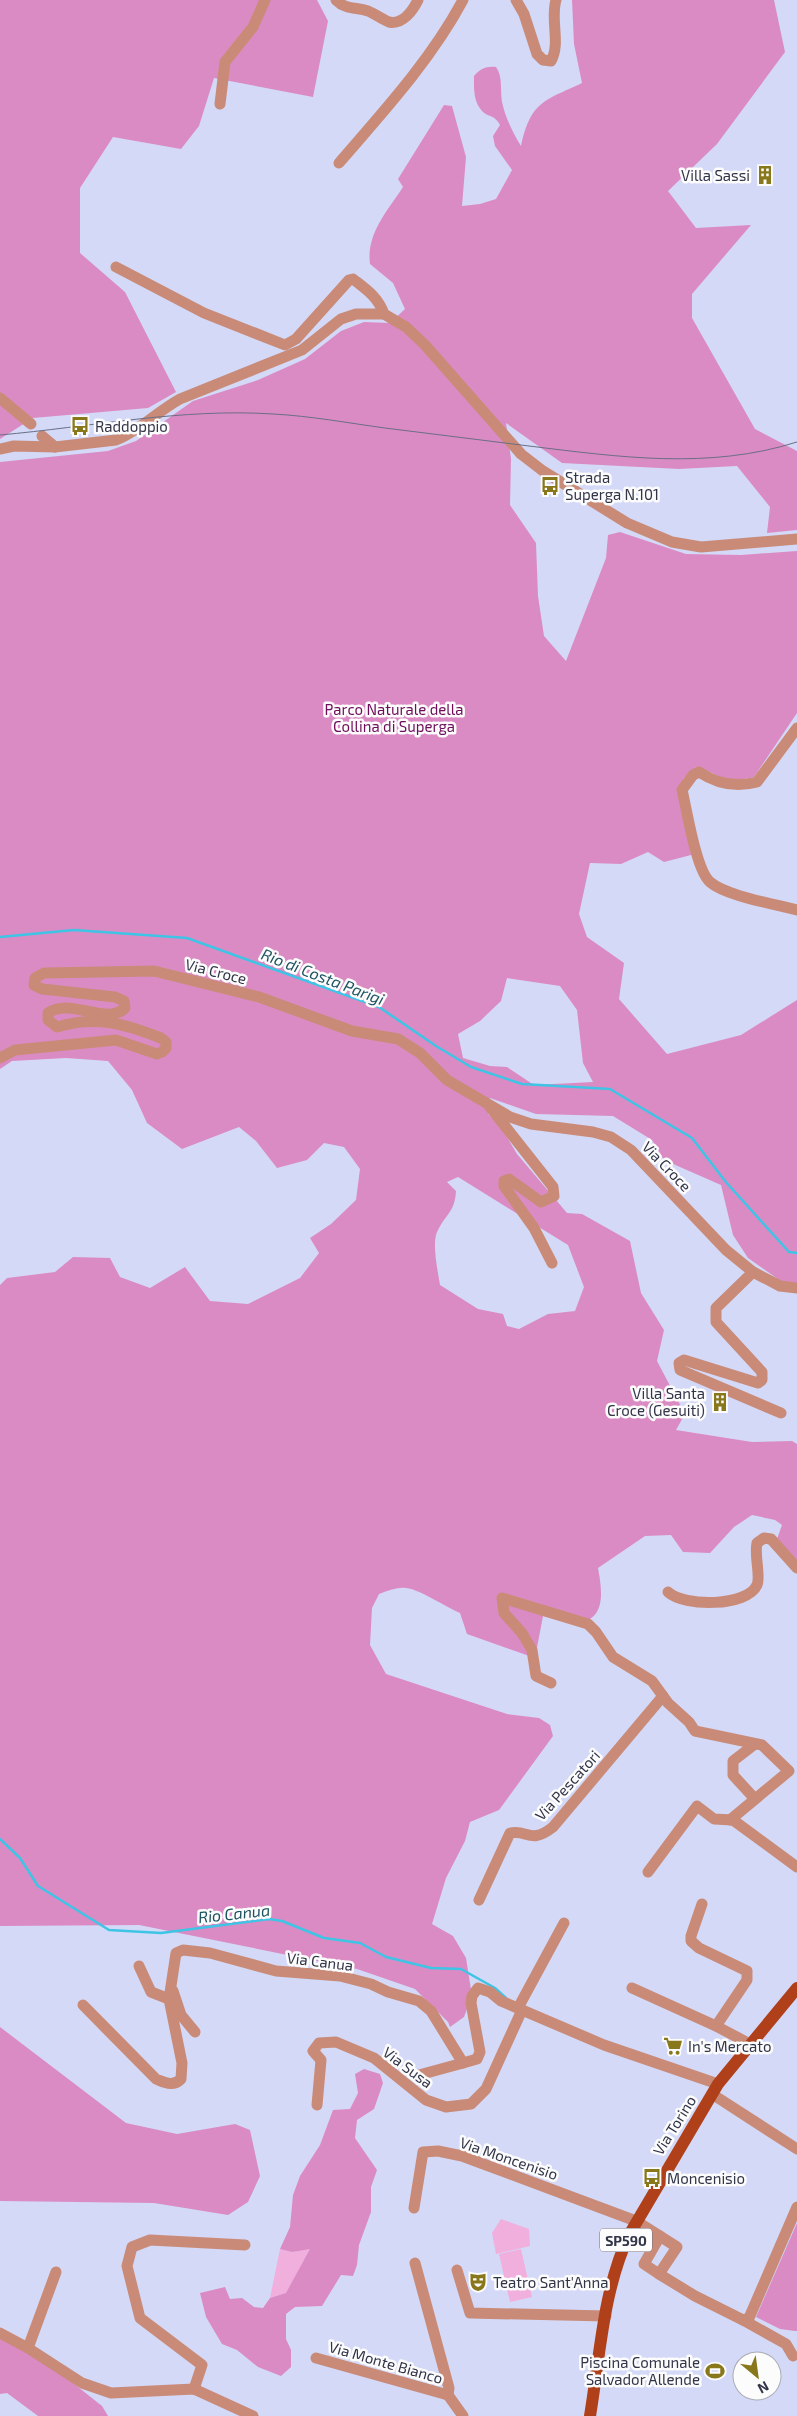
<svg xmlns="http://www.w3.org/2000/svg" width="797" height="2416" font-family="'Exo 2',sans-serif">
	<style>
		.green { fill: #f0afdd }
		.forest { fill: #db8bc4; fill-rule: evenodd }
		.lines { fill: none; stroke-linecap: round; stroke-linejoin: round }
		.stream { stroke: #3ec4e5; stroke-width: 2.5 }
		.minor { stroke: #c98b78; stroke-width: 11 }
		.major { stroke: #af401a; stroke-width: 12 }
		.tram { stroke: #6a6e84; stroke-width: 1 }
		.labels { text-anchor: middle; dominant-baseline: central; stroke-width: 5; stroke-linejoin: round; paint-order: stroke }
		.shield { fill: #fcfcfc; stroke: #6f717e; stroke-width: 1 }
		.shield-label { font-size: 14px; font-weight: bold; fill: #323548 }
		.poi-label { font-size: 15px; fill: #323548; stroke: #fcfcfc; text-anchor: start }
		.park-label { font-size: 15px; fill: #6e0e5b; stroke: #fcfcfc }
		.street-label { font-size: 15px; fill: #323548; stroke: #fcfcfc }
		.water-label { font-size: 16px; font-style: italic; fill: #1d5361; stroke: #fcfcfc }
	</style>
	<rect width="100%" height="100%" fill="#d4d9f7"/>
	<g class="green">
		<polygon points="501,2219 529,2229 530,2246 496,2254 492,2233"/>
		<polygon points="311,2248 287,2293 270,2298 280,2249 292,2252"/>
		<polygon points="521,2249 532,2297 510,2302 499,2254"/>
	</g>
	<g class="forest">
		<polygon points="0,0 317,0 328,21 313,97 214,78 199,126 181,149 113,137 80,188 80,253 125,292 176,392 148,408 33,418 0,439"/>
		<path d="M572 0H774L785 52 717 144 668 191 696 228 751 225 692 294V318L755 429 797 451V530L767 533 770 507 737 466 679 469 562 463 506 423 511 459 510 505 536 543 538 596 544 636 566 661 606 558 608 535 620 532 686 554 741 555 797 551V713L754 777C724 784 721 775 696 767L683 779 691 855 664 862 648 852 621 864 590 863 579 914 587 937 624 963 619 999 667 1054 741 1035 797 1000V1283L785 1284 748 1258 733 1235 721 1185 664 1160 652 1140 613 1116 536 1114 490 1098 488 1114 500 1125 517 1154 567 1213 582 1214 630 1241 641 1293 664 1330 657 1361 685 1414 676 1430 752 1442 792 1441 797 1444V1569L777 1539 782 1525 775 1520 752 1515 734 1527 710 1553 683 1552 671 1535 645 1536 598 1568C602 1590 607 1620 577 1623 567 1624 553 1618 543 1616L535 1658 467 1634 460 1613C446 1607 419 1589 406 1588 398 1587 387 1591 379 1594L372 1608 370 1645 386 1674 507 1714 539 1718 550 1725 553 1736 499 1810 470 1822 465 1841 446 1878 432 1924 453 1936 466 1958 472 1996 464 2017 450 2027 448 2022 415 1989 357 1969 139 1925 0 1926V1285L7 1278 55 1272 73 1257 110 1258 120 1277 150 1288 185 1267 210 1301 248 1304 300 1278 319 1253 310 1238 331 1224 356 1200 360 1169 344 1147 324 1143 307 1160 277 1168 256 1141 239 1127 182 1149 147 1123 132 1090 108 1061 66 1058 12 1061 0 1069V462L108 451 136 441 193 401 258 380 305 359 341 331 364 322 390 323 405 309 393 283 370 264C366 234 388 210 403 187L398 179 444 105 452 106 466 157 462 206 480 204 496 199 512 170 495 146 493 136 500 125C494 114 489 118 482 111 473 101 474 88 474 76 480 69 486 66 496 67 503 77 500 89 502 102 505 117 513 133 521 146 531 101 544 101 582 83L574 44ZM507 978 560 986 577 1010 583 1063 593 1082 534 1085 507 1067 490 1066 463 1058 458 1034 480 1021 501 1001ZM458 1177 568 1245 584 1287 575 1311 548 1314 519 1329 507 1326 503 1314 478 1309 440 1285C438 1272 431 1241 438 1230 447 1213 455 1211 456 1191L447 1182Z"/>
		<polygon points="0,2027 126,2123 177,2134 235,2124 250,2130 260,2176 248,2202 228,2215 154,2203 0,2201"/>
		<polygon points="364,2069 380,2074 383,2083 374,2109 357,2120 355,2138 377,2170 371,2187 371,2212 359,2245 357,2265 353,2276 341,2275 322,2306 295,2307 286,2314 286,2339 291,2350 291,2367 281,2376 258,2367 237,2350 222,2344 206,2317 200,2293 225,2287 230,2299 242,2298 254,2307 263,2308 270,2298 286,2293 310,2249 292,2252 280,2249 290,2227 293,2195 300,2176 320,2145 333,2110 350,2109 358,2093 355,2074"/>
		<polygon points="797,2223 797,2331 795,2331 780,2329 756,2317"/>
		<polygon points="0,2338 49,2364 102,2406 108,2416 38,2416 7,2393 0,2394"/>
	</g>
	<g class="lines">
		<g class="stream">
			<polyline points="0,937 74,930 187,938 379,1007 436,1046 471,1067 522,1084 610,1089 692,1138 725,1181 789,1252 797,1253"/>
			<polyline points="0,1839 20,1858 38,1886 109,1930 161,1933 269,1919 282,1921 324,1938 360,1943 386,1957 431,1968 461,1969 495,1988 506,1998"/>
		</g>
		<g class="minor">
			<path d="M336 0C346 10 356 7 368 11 375 14 382 19 389 22 403 25 413 10 418 0"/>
			<path d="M516 0 524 14 537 54 543 60 551 61C561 43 550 20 556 0"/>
			<polyline points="220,104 225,62 253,27 265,0"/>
			<path d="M339 163C383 112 431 60 463 0"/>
			<path d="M116 267 204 313 285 345 296 339 349 280 353 279C367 290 378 297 384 314"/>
			<polyline points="0,398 31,424"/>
			<polyline points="42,436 55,447"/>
			<path d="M0 449 14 446 55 447 116 440C139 431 158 411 180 399L302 350 341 319 356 314H384L406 327 425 345 521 454 543 471 627 523 672 542 701 547 797 539"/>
			<path d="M797 728 757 782C735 788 717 784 699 772L693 775 682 790C687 810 696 870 710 882 726 896 775 904 797 910"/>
			<path d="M0 1058 15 1050 116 1040 157 1054 162 1052 166 1048V1042L161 1038C125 1024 96 1015 57 1027L48 1020V1013C70 997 107 1026 125 1008L124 1001 115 997 42 989 34 985 35 978 44 973 154 971 259 997 352 1031 398 1039 420 1053 447 1080 510 1117 531 1124 593 1132 611 1137 631 1150 726 1250 753 1272 780 1286 797 1288"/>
			<polyline points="490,1107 553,1187 554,1196 541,1202 509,1179 504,1181 504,1186 534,1228 552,1263"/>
			<polyline points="753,1272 716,1308 716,1322 762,1372 762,1380 758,1383 684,1360 679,1363 680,1370 781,1413"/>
			<path d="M668 1592C684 1607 747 1607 757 1585 761 1576 754 1556 757 1543L764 1538 771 1539 797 1568"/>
			<polyline points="551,1683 536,1676 532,1650 522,1633 504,1613 502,1598 588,1624 596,1632 613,1657 652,1681 668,1703 689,1722 695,1731 762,1745 789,1771 730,1820"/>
			<polyline points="755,1744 733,1761 733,1775 755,1799"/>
			<polyline points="648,1872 697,1806 714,1819 733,1820 797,1867"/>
			<path d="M479 1900 510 1833C528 1829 530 1845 553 1827L663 1696"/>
			<polyline points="702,1904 691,1936 691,1941 699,1948 747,1971 747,1980 716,2026"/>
			<polyline points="139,1966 151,1992 169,1999"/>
			<polyline points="632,1988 716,2026 750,2044"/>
			<polyline points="173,1991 181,2015 195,2032"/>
			<path d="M83 2005 156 2079C166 2083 173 2087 181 2079L182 2063 169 1999 176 1953 183 1950 210 1953 276 1971 340 1976 371 1984 388 1992 419 2001 431 2011 463 2063 477 2059 480 2052 471 2003 472 1996 478 1988 490 1992 501 2001 604 2045 718 2084"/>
			<polyline points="518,2008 564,1923"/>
			<polyline points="419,2075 463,2063"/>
			<polyline points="712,2094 797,2149"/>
			<polyline points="317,2105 321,2060 313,2051 319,2043 336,2042 374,2058 426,2100 446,2107 471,2104 486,2089 522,2010"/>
			<polyline points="414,2208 423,2152 438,2151 462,2156 636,2221 677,2247 659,2274 695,2296 743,2320 749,2318 797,2207"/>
			<polyline points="415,2263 449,2388 448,2395"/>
			<polyline points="457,2270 470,2313 606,2316"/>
			<polyline points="56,2272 28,2348 82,2383 111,2393 194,2389 253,2416"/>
			<polyline points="659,2274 644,2264 660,2236"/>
			<polyline points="743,2320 786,2344 793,2356"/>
			<polyline points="0,2333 28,2348"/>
			<polyline points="316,2358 448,2395 463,2416"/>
			<polyline points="194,2389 202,2365 140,2318 127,2266 132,2247 150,2240 245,2245"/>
		</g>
		<path class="major" d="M590 2416C600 2356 603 2290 629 2235L718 2084 797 1988"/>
		<path class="tram" d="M0 435C90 427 182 408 273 414 311 416 348 423 385 428 433 434 481 440 529 446 619 457 709 470 797 442"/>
	</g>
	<defs>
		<g id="building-bare" transform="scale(1.5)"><path d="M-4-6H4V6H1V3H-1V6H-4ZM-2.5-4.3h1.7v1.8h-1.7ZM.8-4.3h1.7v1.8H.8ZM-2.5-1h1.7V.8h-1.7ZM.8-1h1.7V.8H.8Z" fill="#88771b" stroke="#fcfcfc" stroke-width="2.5" paint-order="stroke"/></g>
		<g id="bus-bare" transform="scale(1.5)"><path d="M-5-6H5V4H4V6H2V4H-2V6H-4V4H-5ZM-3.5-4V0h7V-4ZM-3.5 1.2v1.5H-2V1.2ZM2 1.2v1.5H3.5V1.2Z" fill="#88771b" stroke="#fcfcfc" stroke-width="2.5" paint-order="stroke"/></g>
		<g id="supermarket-bare" transform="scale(1.5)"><path d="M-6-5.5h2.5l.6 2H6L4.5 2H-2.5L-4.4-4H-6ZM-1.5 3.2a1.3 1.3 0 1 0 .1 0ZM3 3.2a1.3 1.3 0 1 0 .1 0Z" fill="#88771b" stroke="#fcfcfc" stroke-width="2.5" paint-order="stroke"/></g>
		<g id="theatre-bare" transform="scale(1.5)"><path d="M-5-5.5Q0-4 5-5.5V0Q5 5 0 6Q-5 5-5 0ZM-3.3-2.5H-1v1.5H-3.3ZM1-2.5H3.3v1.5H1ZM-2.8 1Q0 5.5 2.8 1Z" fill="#88771b" stroke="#fcfcfc" stroke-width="2.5" paint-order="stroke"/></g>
		<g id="stadium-bare" transform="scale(1.5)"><path d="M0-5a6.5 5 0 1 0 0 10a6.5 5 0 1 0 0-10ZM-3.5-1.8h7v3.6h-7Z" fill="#88771b" stroke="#fcfcfc" stroke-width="2.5" paint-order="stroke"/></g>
	</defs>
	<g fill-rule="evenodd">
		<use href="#building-bare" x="765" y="175"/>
		<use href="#bus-bare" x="80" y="426"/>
		<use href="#bus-bare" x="550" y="486"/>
		<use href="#building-bare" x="720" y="1402"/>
		<use href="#supermarket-bare" x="673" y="2046"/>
		<use href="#bus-bare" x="652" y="2178"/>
		<use href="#theatre-bare" x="478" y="2282"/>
		<use href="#stadium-bare" x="715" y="2371"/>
	</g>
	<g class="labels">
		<rect class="shield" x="600" y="2228.5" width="52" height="23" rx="4"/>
		<g class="shield-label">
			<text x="626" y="2240">SP590</text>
		</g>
		<g class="poi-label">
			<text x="750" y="175" text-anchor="end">Villa Sassi</text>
			<text x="95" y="426">Raddoppio</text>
			<text x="565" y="477">Strada<tspan x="565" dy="17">Superga N.101</tspan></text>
			<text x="705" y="1393" text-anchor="end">Villa Santa<tspan x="705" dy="17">Croce (Gesuiti)</tspan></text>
			<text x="688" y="2046">In's Mercato</text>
			<text x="667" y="2178">Moncenisio</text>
			<text x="493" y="2282">Teatro Sant'Anna</text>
			<text x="700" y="2362" text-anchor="end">Piscina Comunale<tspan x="700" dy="17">Salvador Allende</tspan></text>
		</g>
		<g class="park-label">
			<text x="394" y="709">Parco Naturale della<tspan x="394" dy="17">Collina di Superga</tspan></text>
		</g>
		<g class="street-label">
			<text transform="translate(216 971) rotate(14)">Via Croce</text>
			<text transform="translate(667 1166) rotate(46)">Via Croce</text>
			<text transform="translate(567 1785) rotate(-48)">Via Pescatori</text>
			<text transform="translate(320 1961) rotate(7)">Via Canua</text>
			<text transform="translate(408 2067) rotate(37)">Via Susa</text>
			<text transform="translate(674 2125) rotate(-58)">Via Torino</text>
			<text transform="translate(509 2158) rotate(19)">Via Moncenisio</text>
			<text transform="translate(386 2362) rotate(16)">Via Monte Bianco</text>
		</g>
		<g class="water-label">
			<text transform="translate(323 976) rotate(21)">Rio di Costa Parigi</text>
			<text transform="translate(234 1913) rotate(-6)">Rio Canua</text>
		</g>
	</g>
	<g transform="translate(757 2376) rotate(151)"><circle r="24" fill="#fcfcfc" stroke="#abacb4"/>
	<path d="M0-4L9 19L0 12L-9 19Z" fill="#88771b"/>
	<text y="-8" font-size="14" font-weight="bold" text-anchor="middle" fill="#323548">N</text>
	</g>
</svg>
